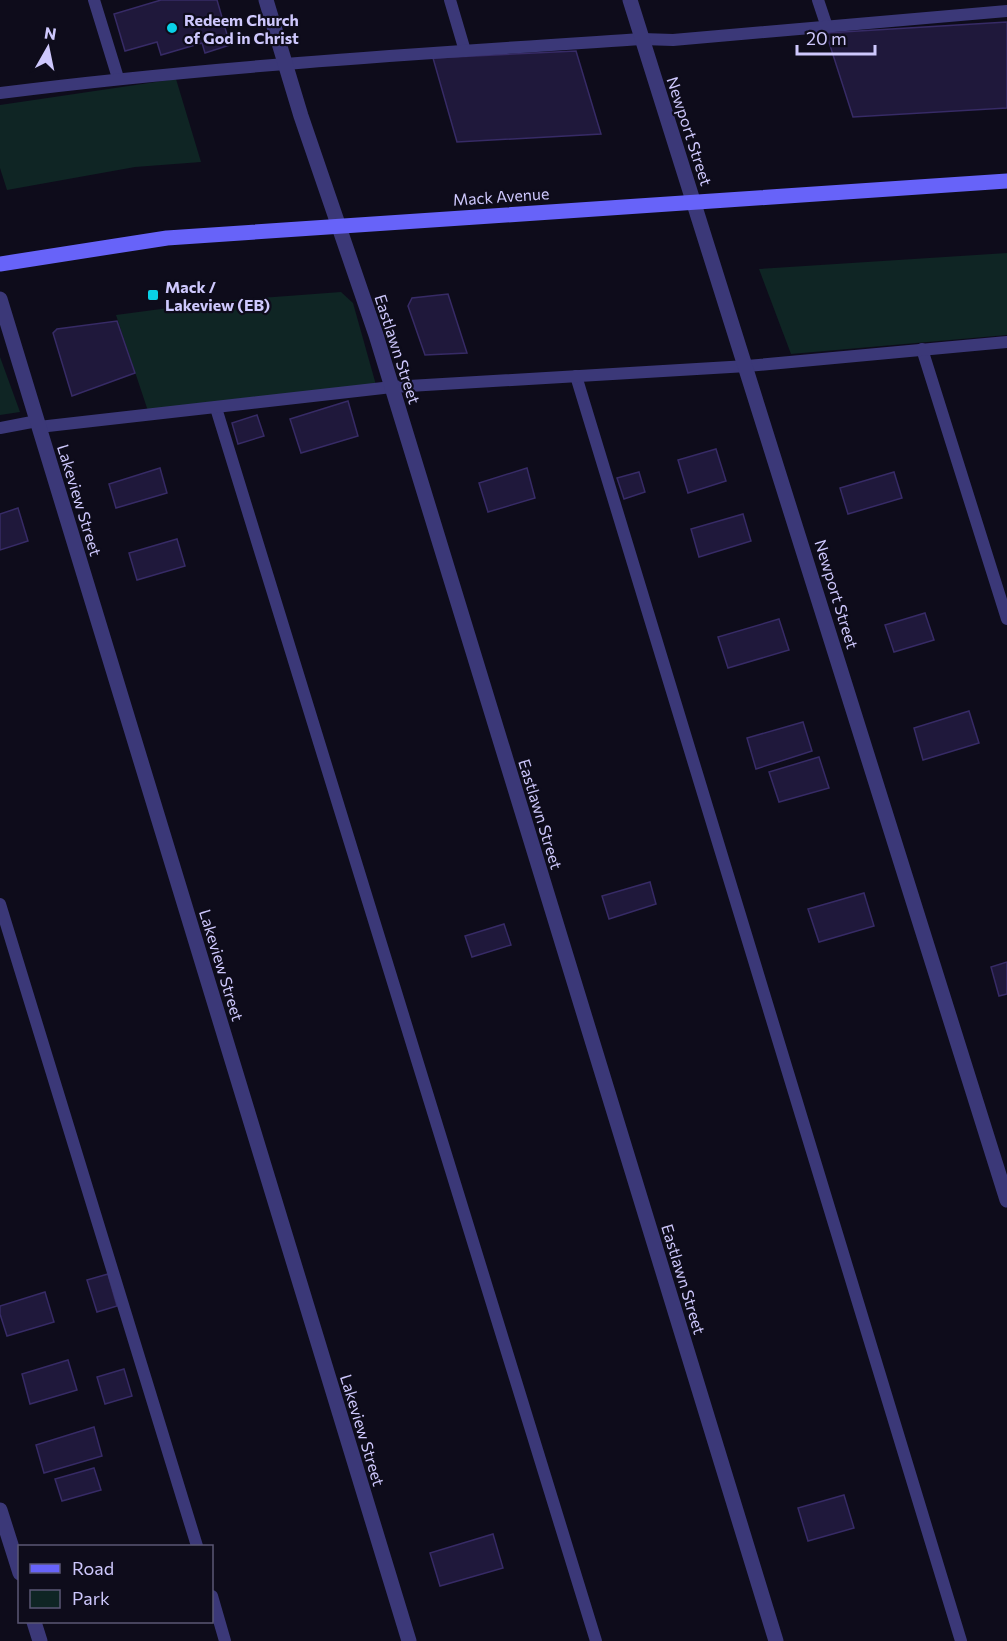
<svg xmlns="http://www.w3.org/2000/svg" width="1007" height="1641" font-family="Commissioner,sans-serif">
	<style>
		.green { fill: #0f2524 }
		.building { fill: #1f183b; stroke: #372b66; stroke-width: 1.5 }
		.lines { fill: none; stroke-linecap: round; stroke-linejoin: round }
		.service { stroke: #3b3878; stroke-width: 12 }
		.minor { stroke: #3b3878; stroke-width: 15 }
		.secondary { stroke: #6763f9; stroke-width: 15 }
		.poi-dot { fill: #09d1e7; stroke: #0e0c1b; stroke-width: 2 }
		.labels { text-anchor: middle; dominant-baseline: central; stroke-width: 4.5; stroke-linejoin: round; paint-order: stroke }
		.poi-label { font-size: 16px; font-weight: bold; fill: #cec8fd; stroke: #0e0c1b; text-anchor: start }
		.street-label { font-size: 16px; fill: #cec8fd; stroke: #0e0c1b }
	</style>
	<rect width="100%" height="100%" fill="#0e0c1b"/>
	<g class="green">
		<polygon points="176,79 201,162 135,167 7,190 0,168 0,105"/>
		<polygon points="1007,253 1007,335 791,354 759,269"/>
		<polygon points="341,292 353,303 376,385 149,414 116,315 221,301"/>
		<polygon points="0,357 20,412 0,415"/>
	</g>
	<g class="building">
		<polygon points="161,0 217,0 230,45 205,53 202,43 161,55 157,42 125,51 114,14"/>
		<polygon points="1007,22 1007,108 853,117 826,33"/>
		<polygon points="576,51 601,134 457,142 433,58"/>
		<polygon points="448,294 467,353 425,355 408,306 412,298"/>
		<polygon points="117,321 135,373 72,396 53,333 57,329"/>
		<polygon points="348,401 358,436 301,453 290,419"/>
		<polygon points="257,415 264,436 238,444 232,423"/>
		<polygon points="716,449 726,481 688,493 678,460"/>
		<polygon points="160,468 167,493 116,508 109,484"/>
		<polygon points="527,468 535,498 488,512 479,483"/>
		<polygon points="639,472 645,492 624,499 617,478"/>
		<polygon points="894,472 902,498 848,514 840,488"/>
		<polygon points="18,508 28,541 0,550 0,514"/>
		<polygon points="743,514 751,541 699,557 691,529"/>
		<polygon points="177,539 185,566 137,580 129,553"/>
		<polygon points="925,613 934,640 894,652 885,625"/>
		<polygon points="779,619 789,650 728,668 718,637"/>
		<polygon points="969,711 979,743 923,760 914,728"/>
		<polygon points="803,722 812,751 756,769 747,738"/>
		<polygon points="819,757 829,788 779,802 769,772"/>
		<polygon points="650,882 656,904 609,919 602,896"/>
		<polygon points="864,893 874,926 819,942 808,909"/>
		<polygon points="504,924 511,945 472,957 465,936"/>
		<polygon points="1007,962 1007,994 999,996 991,967"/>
		<polygon points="108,1274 117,1306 97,1312 87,1280"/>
		<polygon points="45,1292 54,1322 7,1336 0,1314 0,1306"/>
		<polygon points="68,1360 77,1390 30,1404 22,1374"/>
		<polygon points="124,1369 132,1396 105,1404 97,1377"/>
		<polygon points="94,1427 102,1456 44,1473 36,1445"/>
		<polygon points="94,1468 101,1490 62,1501 55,1479"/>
		<polygon points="844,1495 854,1528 808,1541 798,1508"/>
		<polygon points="493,1534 503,1568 440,1586 430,1553"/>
	</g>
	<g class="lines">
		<g class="service">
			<polyline points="94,0 118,78"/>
			<polyline points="450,0 465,51"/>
			<polyline points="818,0 827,27"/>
			<path d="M0 93C213 66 428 53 642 39L673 40 1007 11"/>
			<polyline points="922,349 1007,619"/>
			<polyline points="576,376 961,1641"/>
			<polyline points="216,408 596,1641"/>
			<polyline points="39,427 392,387 747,366 1007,342"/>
			<polyline points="0,428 37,421"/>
			<polyline points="0,904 197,1546"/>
			<polyline points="212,1596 225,1641"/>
		</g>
		<g class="minor">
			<polyline points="266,0 301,116 376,335 776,1641"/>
			<polyline points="630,0 1007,1200"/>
			<polyline points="0,299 409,1641"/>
			<polyline points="0,1510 20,1573"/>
			<polyline points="34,1622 40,1641"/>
		</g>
		<polyline class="secondary" points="0,264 167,238 1007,181"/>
	</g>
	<g class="poi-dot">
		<circle cx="172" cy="28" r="6"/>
		<rect x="147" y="289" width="12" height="12" rx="3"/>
	</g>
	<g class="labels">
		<g class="poi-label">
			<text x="184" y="19">Redeem Church<tspan x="184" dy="18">of God in Christ</tspan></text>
			<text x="165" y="286">Mack /<tspan x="165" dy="18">Lakeview (EB)</tspan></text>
		</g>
		<g class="street-label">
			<text transform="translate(690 131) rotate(72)">Newport Street</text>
			<text transform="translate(501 196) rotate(-4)">Mack Avenue</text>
			<text transform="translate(398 349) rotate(72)">Eastlawn Street</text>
			<text transform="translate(80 500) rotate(73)">Lakeview Street</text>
			<text transform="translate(837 594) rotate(73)">Newport Street</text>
			<text transform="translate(541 814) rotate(73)">Eastlawn Street</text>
			<text transform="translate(222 965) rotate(73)">Lakeview Street</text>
			<text transform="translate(684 1279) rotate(73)">Eastlawn Street</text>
			<text transform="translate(363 1430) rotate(73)">Lakeview Street</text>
		</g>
	</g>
	<rect x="18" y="1545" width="195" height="78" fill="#0e0c1b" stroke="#5b5775" stroke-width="1.5"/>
	<rect x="30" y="1564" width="30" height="9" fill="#6763f9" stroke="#5b5775" stroke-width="1.5"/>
	<text x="72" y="1575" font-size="18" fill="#cec8fd">Road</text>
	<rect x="30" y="1590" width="30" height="18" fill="#0f2524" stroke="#5b5775" stroke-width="1.5"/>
	<text x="72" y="1605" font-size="18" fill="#cec8fd">Park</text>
	<g transform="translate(48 48) rotate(9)" stroke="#0e0c1b" stroke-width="4.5" paint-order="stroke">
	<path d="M0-4.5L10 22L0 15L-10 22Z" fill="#cec8fd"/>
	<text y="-9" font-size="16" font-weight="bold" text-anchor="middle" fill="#cec8fd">N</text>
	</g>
	<path d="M797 45v9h78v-9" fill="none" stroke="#cec8fd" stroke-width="3"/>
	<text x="806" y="45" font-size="18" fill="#cec8fd" stroke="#0e0c1b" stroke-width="4.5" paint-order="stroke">20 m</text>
</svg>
